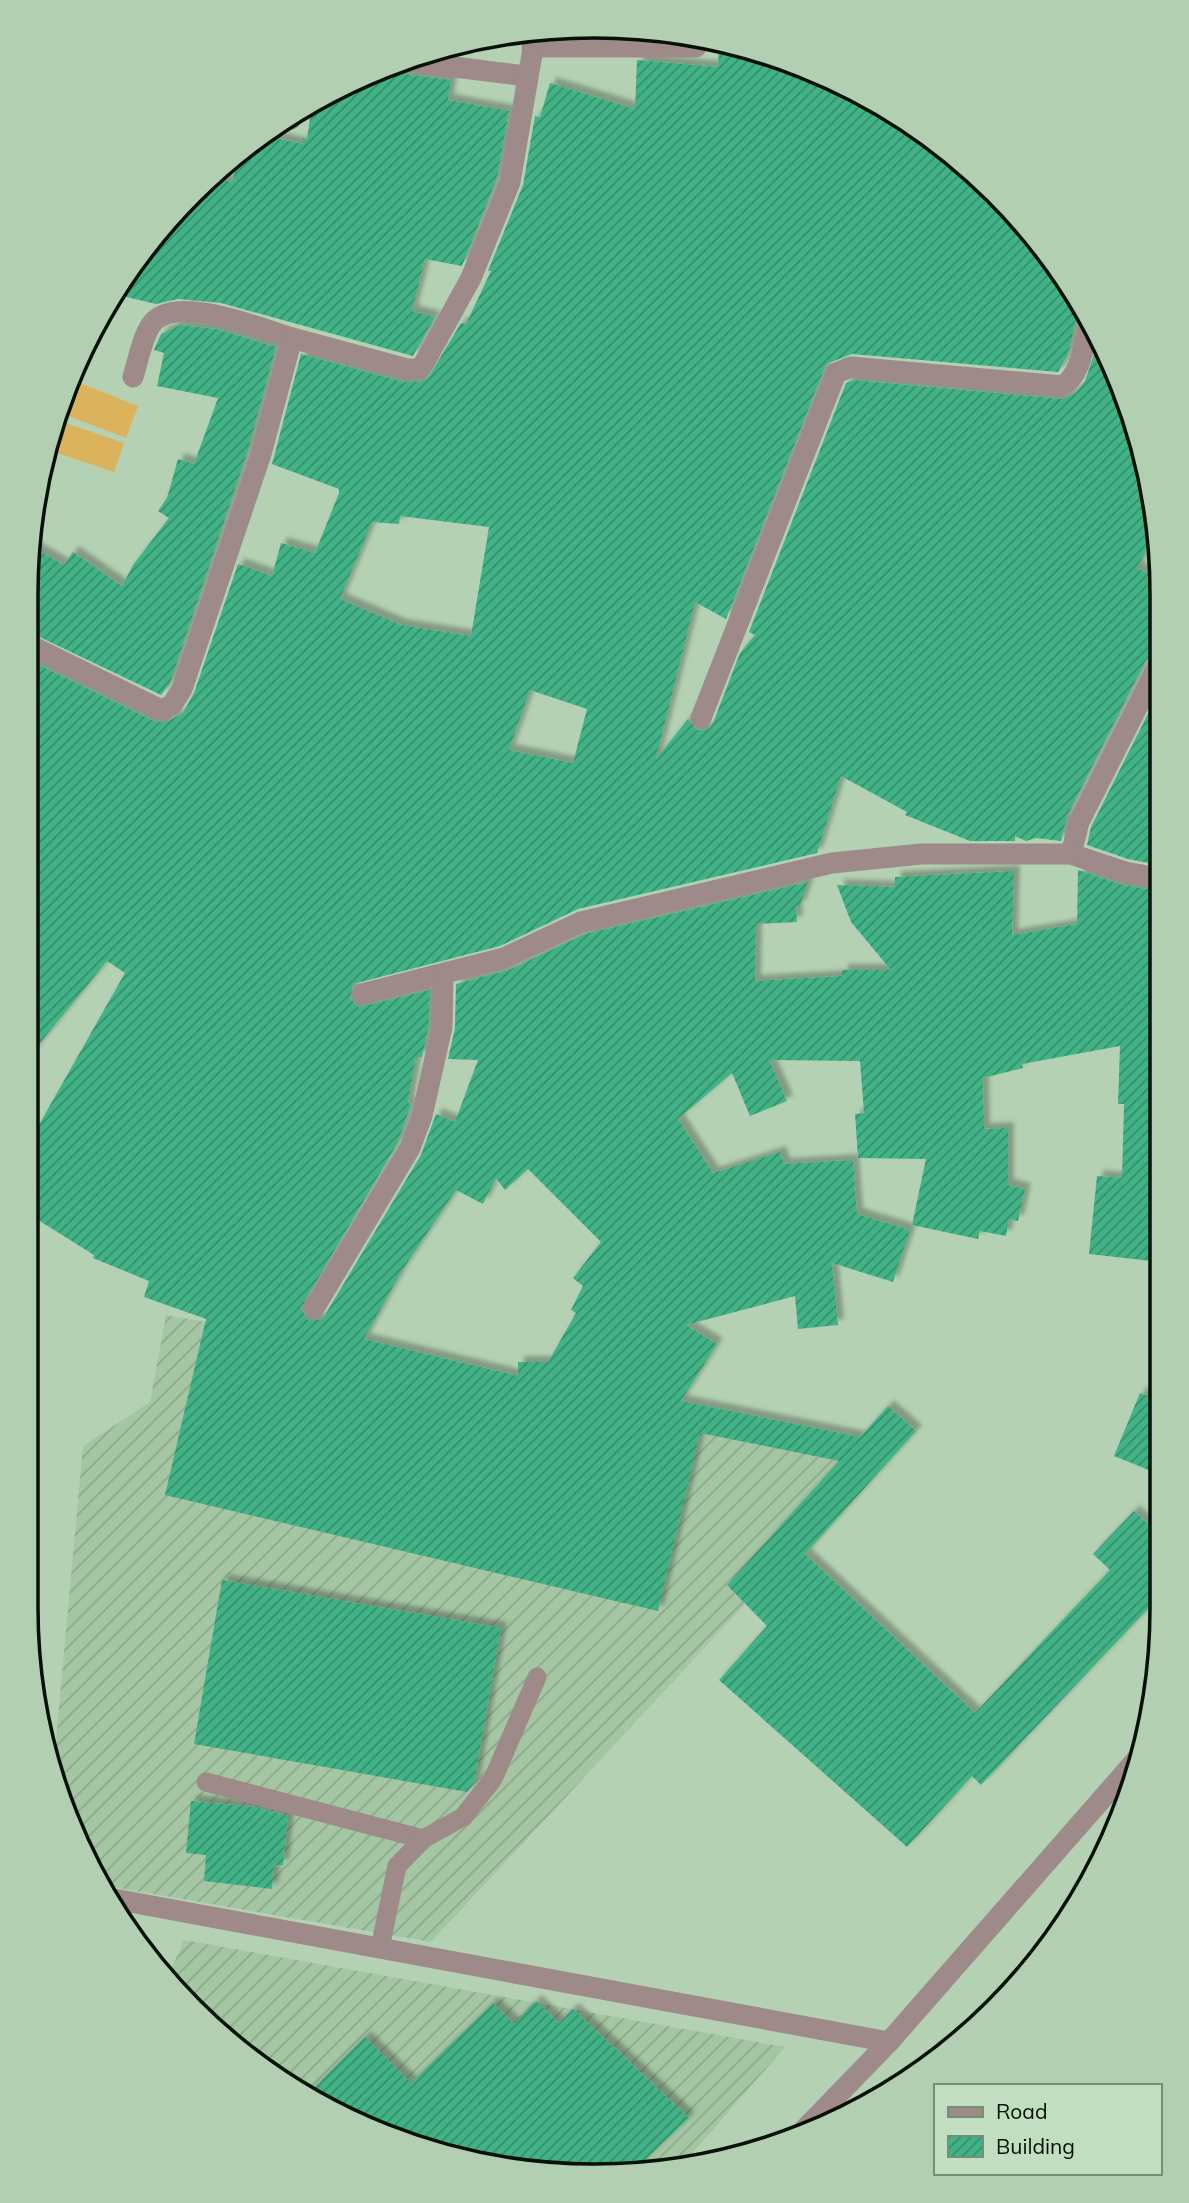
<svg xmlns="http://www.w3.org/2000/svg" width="1189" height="2203" font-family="Mulish,sans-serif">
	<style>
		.industrial { fill: url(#industrial-furrows) }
		.garden { fill: #dcb35d }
		.building { fill: url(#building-hatch); fill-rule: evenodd; filter: url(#shadow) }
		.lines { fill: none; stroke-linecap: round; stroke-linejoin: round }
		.service { stroke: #9e8a88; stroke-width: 19 }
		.minor { stroke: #9e8a88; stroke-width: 21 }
		.rim { fill: none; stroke: #071107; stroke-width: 3.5 }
	</style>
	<defs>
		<pattern id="industrial-furrows" width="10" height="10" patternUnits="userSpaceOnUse" patternTransform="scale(1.75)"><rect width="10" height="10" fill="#a4c6a3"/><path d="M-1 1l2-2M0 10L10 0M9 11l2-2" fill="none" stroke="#8ca98b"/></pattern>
		<pattern id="building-hatch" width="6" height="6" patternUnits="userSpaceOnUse" patternTransform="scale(1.75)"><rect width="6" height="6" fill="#42b287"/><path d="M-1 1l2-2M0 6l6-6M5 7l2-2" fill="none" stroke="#358f6c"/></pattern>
		<filter id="shadow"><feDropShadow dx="6" dy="-6" stdDeviation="2" flood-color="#0004"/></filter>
	</defs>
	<rect width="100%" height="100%" fill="#b4d2b3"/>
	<g class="industrial">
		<polygon points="166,1315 895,1443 431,1942 107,1886 57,1792 53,1772 83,1446 150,1402"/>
		<polygon points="184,1940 785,2047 684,2163 632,2175 448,2157 279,2081 168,1977"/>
	</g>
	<g class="garden">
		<polygon points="73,380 138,406 126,438 60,413"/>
		<polygon points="57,420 124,443 114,472 45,449"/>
	</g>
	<g class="building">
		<path d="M719 43 777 56 878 102 996 192 1067 279 1084 312 1076 320 1068 354 1058 372 852 354 826 364 726 619 695 602 656 759 688 719 697 730 709 729 713 723 740 653 755 635 749 632 846 383 853 380 1062 399 1076 392 1085 381 1098 342 1132 411 1158 521V529L1137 568 1158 578V653L1146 660 1067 816 1061 841 1036 838 1026 841 1015 836V841H970L905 815 907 812 841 776 817 853 578 909 500 946 353 984 350 998 359 1007 430 990 429 1025 422 1057H416L408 1103 411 1104 398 1142 301 1308 308 1320H320L325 1315 421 1155 436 1114 455 1122 478 1060 448 1059 455 1028 456 984 509 970 585 934 808 882 800 906H796L797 922 756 924 755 981 842 976V970H891L851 922 837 885 895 887V877L1014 871 1012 935 1077 924 1078 870 1123 885 1159 891 1160 1262 1089 1254 1097 1176 1122 1178 1124 1104H1118L1120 1046 1022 1064 1023 1068 983 1078 984 1129 1008 1128V1185L1025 1189 1018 1221 1009 1219 1006 1236 980 1231 978 1239 912 1225 926 1159 858 1158 855 1114 864 1113 860 1061 769 1060 787 1101 750 1116 732 1073 678 1119 713 1173 780 1152 784 1164 853 1160 857 1214 910 1230 893 1282 832 1263 838 1325 798 1329 795 1296 686 1325 717 1344 681 1401 860 1437 888 1406 916 1431 805 1554 975 1713 1110 1570 1093 1554 1134 1511 1161 1537V1595L981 1785 972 1776 907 1847 719 1680 767 1626 727 1585 839 1461 700 1433 658 1611 165 1495 206 1319 144 1297 149 1281 93 1258 94 1255 27 1213 40 1189 27 1178V1146L125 973 107 961 27 1059V659L156 722H166L183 713 194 693 238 564 272 576 281 543 315 553 339 493V489L272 464 301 354 404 382H419L428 378 461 323 466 324 491 271H488L523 185 535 116 540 117 550 83 635 109 637 60 718 67ZM400 516 489 527 471 636 401 625 340 599 372 522 399 524ZM530 690 587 709 573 763 509 750ZM528 1169 601 1242 573 1278 583 1286 571 1310 576 1313 548 1362H518V1376L364 1339 401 1272 456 1190 483 1204 496 1178 505 1190Z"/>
		<polygon points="395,65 405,74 451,80 448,100 509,111 497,178 462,266 425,259 412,311 435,317 413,356 221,303 178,299 156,304 114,294 168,219 211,178 232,182 239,152 248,144 262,135 303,144 303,138 307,139 312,104 343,85"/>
		<polygon points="180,325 216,329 276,347 248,450 170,683 161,695 27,631 27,558 29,545 64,565 73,552 122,586 133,565 169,518 158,511 167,498 178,459 194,464 218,398 157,386 164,353 154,350 155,347 161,334"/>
		<polygon points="1158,694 1159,764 1159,865 1128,859 1087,845 1091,827"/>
		<polygon points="1140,1393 1161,1401 1161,1475 1114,1456"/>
		<polygon points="222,1580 501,1628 474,1783 467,1792 194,1744"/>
		<polygon points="191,1801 255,1807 288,1816 283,1865 274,1865 272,1889 204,1881 206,1855 186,1853"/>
		<polygon points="536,2001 559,2023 573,2009 689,2118 629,2175 448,2157 308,2094 365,2037 411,2083 493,2003 514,2024"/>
	</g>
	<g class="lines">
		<g class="service">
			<polyline points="206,1782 423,1839"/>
			<polyline points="380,1948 397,1866 423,1839 463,1817 493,1779 537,1677"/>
		</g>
		<g class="minor">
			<polyline points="532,47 696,47"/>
			<polyline points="407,61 526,76"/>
			<polyline points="291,119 292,117"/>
			<path d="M133 377C138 361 142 338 151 325 173 292 262 329 292 338"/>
			<polyline points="27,644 161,710 172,705 182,689 261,454 292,338 407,369 419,369 423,365 471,278 510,182 536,31"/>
			<polyline points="1158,666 1079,822 1071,854 1125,872 1159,878"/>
			<path d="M701 718 836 373 851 367 1062 386C1081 376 1084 343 1089 324"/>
			<polyline points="362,994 504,958 581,922 832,863 921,854 1071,854"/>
			<polyline points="314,1308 410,1148 422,1116 442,1027 443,974"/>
			<polyline points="114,1899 889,2042"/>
			<polyline points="797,2137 889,2042 1144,1751"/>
		</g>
	</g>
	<path d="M0 0H1189V2203H0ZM594 38H594A556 556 0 0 1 1150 594V1608A556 556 0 0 1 594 2164H594A556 556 0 0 1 38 1608V594A556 556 0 0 1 594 38Z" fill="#b2cfb1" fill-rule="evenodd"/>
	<path class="rim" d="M594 38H594A556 556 0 0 1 1150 594V1608A556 556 0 0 1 594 2164H594A556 556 0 0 1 38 1608V594A556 556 0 0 1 594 38Z"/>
	<rect x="934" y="2084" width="228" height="91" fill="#c1dfc0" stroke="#778d76" stroke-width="2"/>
	<rect x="948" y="2107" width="35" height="10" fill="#9e8a88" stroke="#778d76" stroke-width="2"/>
	<text x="996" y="2119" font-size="21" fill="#071107">Road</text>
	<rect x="948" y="2136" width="35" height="21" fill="url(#building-hatch)" stroke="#778d76" stroke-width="2"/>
	<text x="996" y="2154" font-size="21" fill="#071107">Building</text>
</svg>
